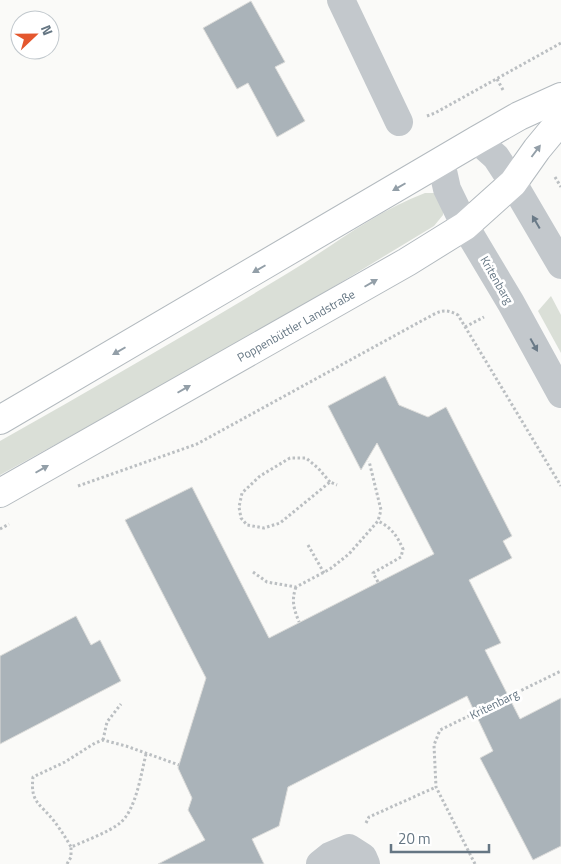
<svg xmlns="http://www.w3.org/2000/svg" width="561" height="864" font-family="'Titillium Web',sans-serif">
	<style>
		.green { fill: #dadfd7 }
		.building { fill: #aab3b9; stroke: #dcdcda }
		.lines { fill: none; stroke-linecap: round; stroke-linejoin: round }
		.secondary-casing { stroke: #b3babf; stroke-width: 30 }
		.path { stroke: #bbbfc2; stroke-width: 3; stroke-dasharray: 2.5 2.5; stroke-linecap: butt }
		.minor { stroke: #c3c8cc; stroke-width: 28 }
		.secondary { stroke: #fff; stroke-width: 28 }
		.oneway { fill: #939fa8 }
		.oneway2 { fill: #6a7a87 }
		.labels { text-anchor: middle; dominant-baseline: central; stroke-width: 5; stroke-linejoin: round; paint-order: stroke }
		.street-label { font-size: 12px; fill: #657683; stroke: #fff }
	</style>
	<rect width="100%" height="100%" fill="#fafaf8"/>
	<g class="green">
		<path d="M425 193H437L444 199 443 215 434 226 254 335 0 475V441C97 386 193 331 288 273 333 246 376 211 425 193Z"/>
		<polygon points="551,296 561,315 561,353 538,311"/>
	</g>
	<g class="building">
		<polygon points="251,1 285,62 275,67 305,121 277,137 248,83 237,89 203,28"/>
		<polygon points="385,376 399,405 428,417 446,407 512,536 503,541 512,558 469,580 501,643 485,650 520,719 561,698 561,846 533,860 480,758 493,751 467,696 288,787 279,826 252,839 264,864 158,864 205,840 188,810 192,798 178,768 206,678 125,520 192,487 269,638 434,554 377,443 361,470 328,406"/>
		<polygon points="76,616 91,645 100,640 121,681 0,744 0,656"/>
	</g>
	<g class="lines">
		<g class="secondary-casing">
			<g id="secondary">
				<polyline points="0,420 477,140 519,116 561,97"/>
				<path id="s1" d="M0 493 407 262 465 226 513 183 537 149 561 120"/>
			</g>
		</g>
		<g class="path">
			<polyline points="497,79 503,90"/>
			<polyline points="427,116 435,113 561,43"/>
			<polyline points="555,177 561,187"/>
			<polyline points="465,327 484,317"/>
			<polyline points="330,482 318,468 306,458 290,458 260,476 242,493 239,507 241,518 247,525 264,528 280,523 330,482 337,485"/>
			<path d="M78 486 197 444 425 319C439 312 443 307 458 315L561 486"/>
			<polyline points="0,529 9,524"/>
			<polyline points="308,545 324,573"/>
			<polyline points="253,572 267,582 296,587 330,569 349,554 378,521 381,510 369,461"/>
			<path d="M378 582 373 573 401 557 403 549C397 536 392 528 378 521"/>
			<path d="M296 587C291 601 294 609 299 622"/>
			<polyline points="103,740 107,722 121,704"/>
			<path d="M146 754C141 774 136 810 120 823 109 832 85 841 71 847 66 838 60 829 54 821 40 803 30 803 33 777L65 762 95 743 103 740 126 746 179 765"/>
			<polyline points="366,823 369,817 436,787"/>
			<polyline points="67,864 71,857 71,847"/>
			<polyline points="475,864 436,787 434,745 440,730 561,671"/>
		</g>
		<g class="minor">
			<polyline points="341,0 399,122"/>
			<polyline points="477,140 496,157 513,183 561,265"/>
			<polyline points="441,162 447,189 465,226 511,303 561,394"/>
			<polyline points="320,864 330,856 349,848 363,857 366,864"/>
		</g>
		<use href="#secondary" class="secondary"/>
	</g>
	<defs><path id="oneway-solid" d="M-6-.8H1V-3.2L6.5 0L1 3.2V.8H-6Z" transform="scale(1.25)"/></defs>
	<g class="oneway">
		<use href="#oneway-solid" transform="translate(536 151) rotate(-53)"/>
		<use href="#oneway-solid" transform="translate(399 187) rotate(150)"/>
		<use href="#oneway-solid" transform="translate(259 269) rotate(150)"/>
		<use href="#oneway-solid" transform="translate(371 283) rotate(-30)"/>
		<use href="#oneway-solid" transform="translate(119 351) rotate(150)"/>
		<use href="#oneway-solid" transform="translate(184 389) rotate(-30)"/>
		<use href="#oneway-solid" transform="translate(42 469) rotate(-30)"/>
	</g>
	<g class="oneway2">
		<use href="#oneway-solid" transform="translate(536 222) rotate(-120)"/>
		<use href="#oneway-solid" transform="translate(534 345) rotate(61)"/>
	</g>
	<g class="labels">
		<g class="street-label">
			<text transform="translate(497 280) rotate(60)">Kritenbarg</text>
			<text stroke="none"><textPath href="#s1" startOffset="340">Poppenbüttler Landstraße</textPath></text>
			<text transform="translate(494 704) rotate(-26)">Kritenbarg</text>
		</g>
	</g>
	<g transform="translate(35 35) rotate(68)"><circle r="24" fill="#ffffff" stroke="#c1c8cd"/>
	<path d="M0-4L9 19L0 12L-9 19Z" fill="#e4572e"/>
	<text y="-8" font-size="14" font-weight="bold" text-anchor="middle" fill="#657683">N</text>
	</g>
	<path d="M391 844v8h98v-8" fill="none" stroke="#657683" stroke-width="2.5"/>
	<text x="398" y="844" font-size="15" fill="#657683" stroke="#ffffff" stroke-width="4" paint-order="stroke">20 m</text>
</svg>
